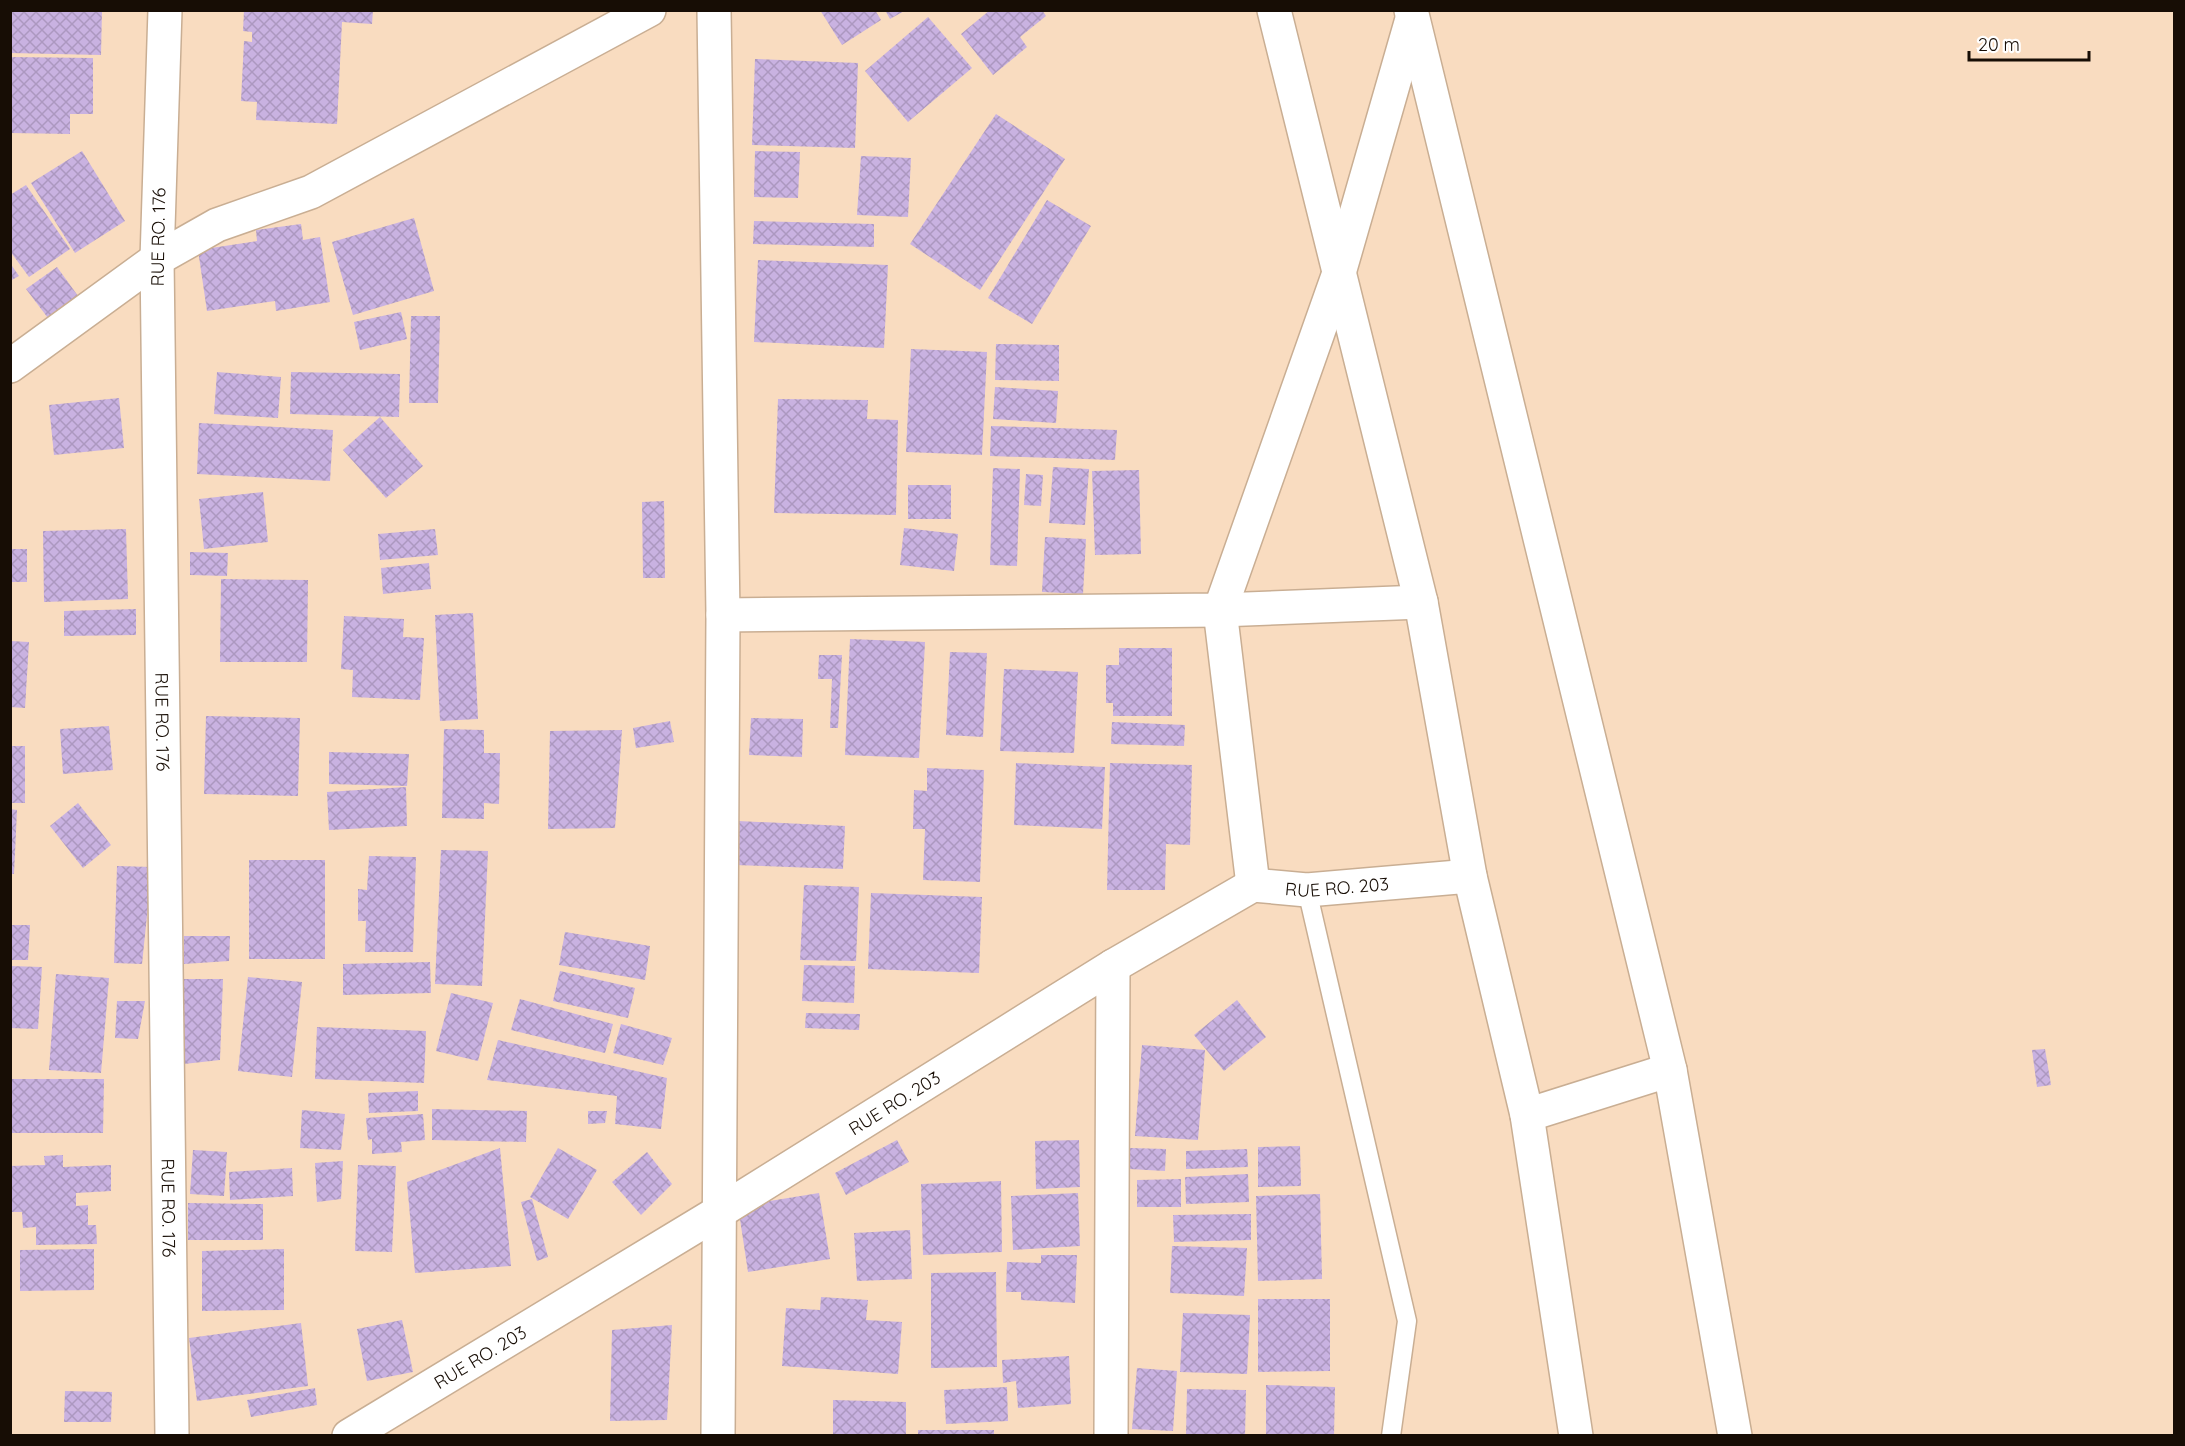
<svg xmlns="http://www.w3.org/2000/svg" width="2185" height="1446" font-family="Quicksand,sans-serif">
	<style>
		.building { fill: url(#building-cross-hatch) }
		.lines { fill: none; stroke-linecap: round; stroke-linejoin: round }
		.lane-casing { stroke: #c9ae93; stroke-width: 21 }
		.street-casing { stroke: #c9ae93; stroke-width: 36 }
		.lane { stroke: #fff; stroke-width: 18 }
		.street { stroke: #fff; stroke-width: 33 }
		.labels { text-anchor: middle; dominant-baseline: central; stroke-width: 6; stroke-linejoin: round; paint-order: stroke }
		.street-label { font-size: 18px; fill: #170d05; stroke: #fff }
	</style>
	<defs>
		<pattern id="building-cross-hatch" width="8" height="8" patternUnits="userSpaceOnUse" patternTransform="scale(1.5)"><rect width="8" height="8" fill="#c9b2e1"/><path d="M0 0l8 8M0 8l8-8" fill="none" stroke="#ac98c0"/></pattern>
	</defs>
	<rect width="100%" height="100%" fill="#f9dcc0"/>
	<g class="building">
		<polygon points="10,10 102,10 101,55 10,53"/>
		<polygon points="244,10 373,10 372,24 342,22 337,124 256,120 257,102 241,101 244,41 252,42 252,32 243,31"/>
		<polygon points="820,10 875,10 881,20 842,45"/>
		<polygon points="885,10 906,10 890,19"/>
		<polygon points="990,10 1042,10 1046,16 1020,37 1027,47 993,75 961,34"/>
		<polygon points="928,17 972,68 908,122 865,71"/>
		<polygon points="10,57 93,58 93,114 70,114 70,134 10,133"/>
		<polygon points="755,59 858,63 855,148 752,145"/>
		<polygon points="996,114 1065,159 980,290 910,244"/>
		<polygon points="82,151 125,221 75,253 31,183"/>
		<polygon points="755,151 800,152 798,198 754,197"/>
		<polygon points="861,156 911,158 908,217 857,215"/>
		<polygon points="26,185 70,249 29,277 10,251 10,195"/>
		<polygon points="1047,200 1091,226 1032,324 988,298"/>
		<polygon points="414,218 434,291 353,315 332,242"/>
		<polygon points="754,221 874,224 874,247 753,244"/>
		<polygon points="301,224 303,240 320,237 330,302 276,311 275,301 207,311 198,250 257,241 256,230"/>
		<polygon points="758,260 888,265 884,348 754,342"/>
		<polygon points="10,263 19,276 10,281"/>
		<polygon points="57,267 81,300 51,322 26,289"/>
		<polygon points="401,312 407,339 360,350 354,322"/>
		<polygon points="411,316 440,316 438,403 409,403"/>
		<polygon points="996,344 1059,345 1059,381 995,380"/>
		<polygon points="911,349 987,352 982,455 906,452"/>
		<polygon points="217,372 281,377 278,418 214,414"/>
		<polygon points="291,372 400,374 399,417 290,414"/>
		<polygon points="995,387 1058,391 1056,423 993,419"/>
		<polygon points="119,398 124,448 54,455 49,405"/>
		<polygon points="778,399 868,400 867,419 898,420 896,515 774,513"/>
		<polygon points="380,417 423,466 386,498 343,450"/>
		<polygon points="199,423 333,430 330,481 197,474"/>
		<polygon points="991,426 1117,430 1115,460 990,456"/>
		<polygon points="1053,467 1089,469 1085,525 1049,523"/>
		<polygon points="993,468 1020,469 1017,566 990,565"/>
		<polygon points="1139,470 1141,554 1095,555 1092,471"/>
		<polygon points="1026,474 1043,475 1041,506 1024,505"/>
		<rect x="908" y="485" width="43" height="34"/>
		<polygon points="263,492 268,542 204,549 199,499"/>
		<polygon points="664,501 665,578 643,578 642,502"/>
		<polygon points="904,528 958,534 954,571 900,565"/>
		<polygon points="126,529 128,599 44,602 43,531"/>
		<polygon points="435,529 438,555 380,560 378,534"/>
		<polygon points="1045,537 1086,539 1083,594 1042,592"/>
		<rect x="10" y="549" width="17" height="33"/>
		<polygon points="190,552 228,553 227,576 190,575"/>
		<polygon points="429,563 431,589 383,594 381,568"/>
		<polygon points="221,579 308,580 307,662 220,662"/>
		<polygon points="136,609 136,635 64,636 64,611"/>
		<polygon points="473,613 478,719 440,721 435,615"/>
		<polygon points="344,616 404,619 403,637 424,638 420,700 352,697 353,670 341,669"/>
		<polygon points="850,639 925,642 919,758 845,755"/>
		<polygon points="10,641 29,642 25,708 10,707"/>
		<polygon points="1119,648 1172,648 1172,716 1113,716 1113,703 1106,703 1106,665 1119,665"/>
		<polygon points="950,652 987,653 983,737 946,735"/>
		<polygon points="819,655 842,655 838,728 830,728 832,679 818,679"/>
		<polygon points="1004,669 1078,672 1074,753 1000,751"/>
		<polygon points="206,716 300,718 298,796 204,794"/>
		<polygon points="751,718 803,719 802,757 749,755"/>
		<polygon points="670,721 674,742 636,748 633,728"/>
		<polygon points="1112,722 1185,725 1184,746 1111,744"/>
		<polygon points="109,726 113,770 63,774 60,729"/>
		<polygon points="444,729 484,730 484,753 500,753 499,804 484,803 484,819 442,818"/>
		<polygon points="622,730 615,828 548,829 550,731"/>
		<rect x="10" y="746" width="15" height="57"/>
		<polygon points="329,752 409,754 407,786 329,784"/>
		<polygon points="1016,763 1105,767 1102,829 1014,825"/>
		<polygon points="1110,763 1192,765 1190,845 1166,844 1165,890 1107,890"/>
		<polygon points="927,768 984,770 980,882 923,880 925,829 913,829 914,790 927,791"/>
		<polygon points="406,787 407,826 329,830 327,792"/>
		<polygon points="78,803 111,845 83,868 50,826"/>
		<polygon points="10,809 17,810 14,874 10,874"/>
		<polygon points="738,821 845,826 843,869 735,865"/>
		<polygon points="441,850 488,851 482,986 435,984"/>
		<polygon points="369,856 416,857 413,952 365,952 366,921 358,921 358,889 367,890"/>
		<rect x="249" y="860" width="76" height="99"/>
		<polygon points="117,866 152,867 142,964 114,963"/>
		<polygon points="804,885 859,887 856,961 800,960"/>
		<polygon points="871,893 982,897 979,973 868,969"/>
		<polygon points="10,925 30,925 28,960 10,960"/>
		<polygon points="565,932 650,946 645,980 559,965"/>
		<polygon points="184,936 230,936 229,961 184,964"/>
		<polygon points="430,962 431,993 343,995 343,964"/>
		<polygon points="804,965 855,966 854,1003 802,1001"/>
		<polygon points="10,966 42,967 38,1029 10,1028"/>
		<polygon points="560,971 635,988 628,1018 553,1001"/>
		<polygon points="56,974 109,978 101,1073 49,1070"/>
		<polygon points="248,977 302,982 292,1077 238,1071"/>
		<polygon points="182,979 223,979 220,1060 184,1064"/>
		<polygon points="451,993 493,1003 478,1061 436,1051"/>
		<polygon points="520,999 613,1024 605,1053 511,1030"/>
		<polygon points="1237,1000 1266,1037 1224,1071 1194,1035"/>
		<polygon points="117,1001 145,1001 138,1039 115,1038"/>
		<polygon points="806,1013 860,1014 859,1030 805,1028"/>
		<polygon points="621,1024 672,1038 663,1065 613,1053"/>
		<polygon points="317,1027 426,1031 424,1083 315,1079"/>
		<polygon points="498,1040 667,1078 661,1129 615,1124 617,1096 487,1080"/>
		<polygon points="1142,1045 1205,1050 1198,1140 1135,1136"/>
		<polygon points="2045,1049 2051,1085 2037,1087 2032,1050"/>
		<polygon points="10,1079 104,1079 103,1133 10,1133"/>
		<polygon points="418,1091 418,1111 369,1113 368,1093"/>
		<polygon points="432,1109 527,1111 526,1142 432,1140"/>
		<polygon points="302,1110 345,1114 341,1150 300,1148"/>
		<polygon points="588,1111 607,1111 605,1123 588,1124"/>
		<polygon points="423,1114 425,1140 401,1142 402,1152 372,1154 372,1139 368,1140 366,1118"/>
		<polygon points="897,1140 909,1162 846,1195 835,1173"/>
		<polygon points="1079,1140 1080,1187 1036,1189 1035,1141"/>
		<polygon points="1300,1146 1301,1186 1258,1187 1258,1147"/>
		<polygon points="500,1148 511,1266 415,1273 407,1182"/>
		<polygon points="558,1148 597,1170 568,1219 530,1197"/>
		<polygon points="1130,1148 1166,1149 1165,1171 1129,1169"/>
		<polygon points="1247,1149 1248,1167 1186,1169 1186,1151"/>
		<polygon points="193,1150 227,1152 224,1196 190,1194"/>
		<polygon points="647,1152 672,1184 641,1215 612,1182"/>
		<polygon points="63,1155 63,1167 111,1165 111,1191 76,1193 76,1206 88,1205 88,1225 96,1225 97,1244 36,1245 36,1227 23,1228 22,1212 10,1212 10,1166 45,1165 44,1156"/>
		<polygon points="343,1161 341,1199 317,1202 315,1163"/>
		<polygon points="358,1165 396,1166 392,1252 355,1251"/>
		<polygon points="292,1168 293,1196 230,1200 229,1172"/>
		<polygon points="1248,1174 1249,1202 1186,1204 1185,1177"/>
		<polygon points="1181,1179 1181,1207 1137,1207 1137,1180"/>
		<polygon points="1001,1181 1002,1252 923,1255 921,1184"/>
		<polygon points="819,1193 830,1259 748,1272 738,1206"/>
		<polygon points="1078,1193 1080,1246 1013,1250 1011,1196"/>
		<polygon points="1320,1194 1322,1279 1258,1281 1256,1196"/>
		<polygon points="532,1199 548,1257 537,1261 521,1202"/>
		<polygon points="188,1203 263,1204 263,1240 188,1240"/>
		<polygon points="1251,1214 1251,1240 1174,1242 1173,1215"/>
		<polygon points="910,1230 912,1279 857,1281 854,1233"/>
		<polygon points="1172,1246 1247,1248 1244,1296 1170,1293"/>
		<polygon points="94,1249 94,1290 20,1291 20,1250"/>
		<polygon points="284,1249 284,1310 202,1311 202,1251"/>
		<polygon points="1041,1255 1077,1255 1075,1303 1021,1300 1021,1292 1006,1292 1007,1262 1041,1263"/>
		<polygon points="996,1272 997,1367 931,1368 931,1273"/>
		<polygon points="821,1297 868,1300 866,1320 902,1322 898,1374 782,1366 786,1308 820,1310"/>
		<polygon points="1258,1299 1330,1299 1330,1371 1258,1372"/>
		<polygon points="1183,1313 1250,1315 1247,1374 1180,1372"/>
		<polygon points="402,1320 413,1372 367,1381 357,1329"/>
		<polygon points="301,1323 308,1386 197,1401 189,1338"/>
		<polygon points="672,1325 667,1420 610,1421 612,1330"/>
		<polygon points="1069,1356 1071,1404 1018,1408 1016,1381 1003,1383 1002,1360"/>
		<polygon points="1137,1368 1177,1371 1173,1431 1132,1429"/>
		<polygon points="1266,1385 1335,1387 1334,1436 1266,1436"/>
		<polygon points="1007,1387 1008,1421 946,1424 944,1390"/>
		<polygon points="315,1388 317,1405 251,1417 247,1400"/>
		<polygon points="1187,1389 1246,1390 1245,1436 1186,1436"/>
		<polygon points="65,1391 112,1392 111,1422 64,1422"/>
		<polygon points="833,1400 906,1402 906,1436 833,1436"/>
		<rect x="918" y="1430" width="76" height="6"/>
	</g>
	<g class="lines">
		<g class="lane-casing">
			<polyline id="lane" points="1307,890 1407,1321 1391,1436"/>
		</g>
		<g class="street-casing">
			<g id="street">
				<path id="s1" d="M165 10 157 259 172 1436"/>
				<polyline points="714,10 723,615 718,1436"/>
				<polyline points="1274,10 1421,602 1470,876 1527,1115 1576,1436"/>
				<polyline points="1411,10 1670,1070 1735,1436"/>
				<polyline points="10,366 157,259 217,225 311,192 649,10"/>
				<polyline points="723,615 1220,610 1421,602"/>
				<polyline points="1253,885 1220,610 1339,273 1412,19"/>
				<polyline points="1527,1115 1670,1070"/>
				<path id="s2" d="M349 1436 719 1212 1113 966 1253 885 1307 890 1470 876"/>
				<polyline points="1111,1436 1113,966"/>
			</g>
		</g>
		<use href="#lane" class="lane"/>
		<use href="#street" class="street"/>
	</g>
	<g class="labels">
		<g class="street-label">
			<text transform="translate(158 237) rotate(-89)">RUE RO. 176</text>
			<text stroke="none"><textPath href="#s1" startOffset="712">RUE RO. 176</textPath></text>
			<text stroke="none"><textPath href="#s2" startOffset="1143">RUE RO. 203</textPath></text>
			<text stroke="none"><textPath href="#s2" startOffset="639">RUE RO. 203</textPath></text>
			<text stroke="none"><textPath href="#s1" startOffset="1198">RUE RO. 176</textPath></text>
			<text stroke="none"><textPath href="#s2" startOffset="153">RUE RO. 203</textPath></text>
		</g>
	</g>
	<rect width="2185" height="1446" fill="none" stroke="#170d05" stroke-width="24"/>
	<path d="M1969 51v9h120v-9" fill="none" stroke="#170d05" stroke-width="3"/>
	<text x="1978" y="51" font-size="18" fill="#170d05" stroke="#ffffff" stroke-width="4.5" paint-order="stroke">20 m</text>
</svg>
